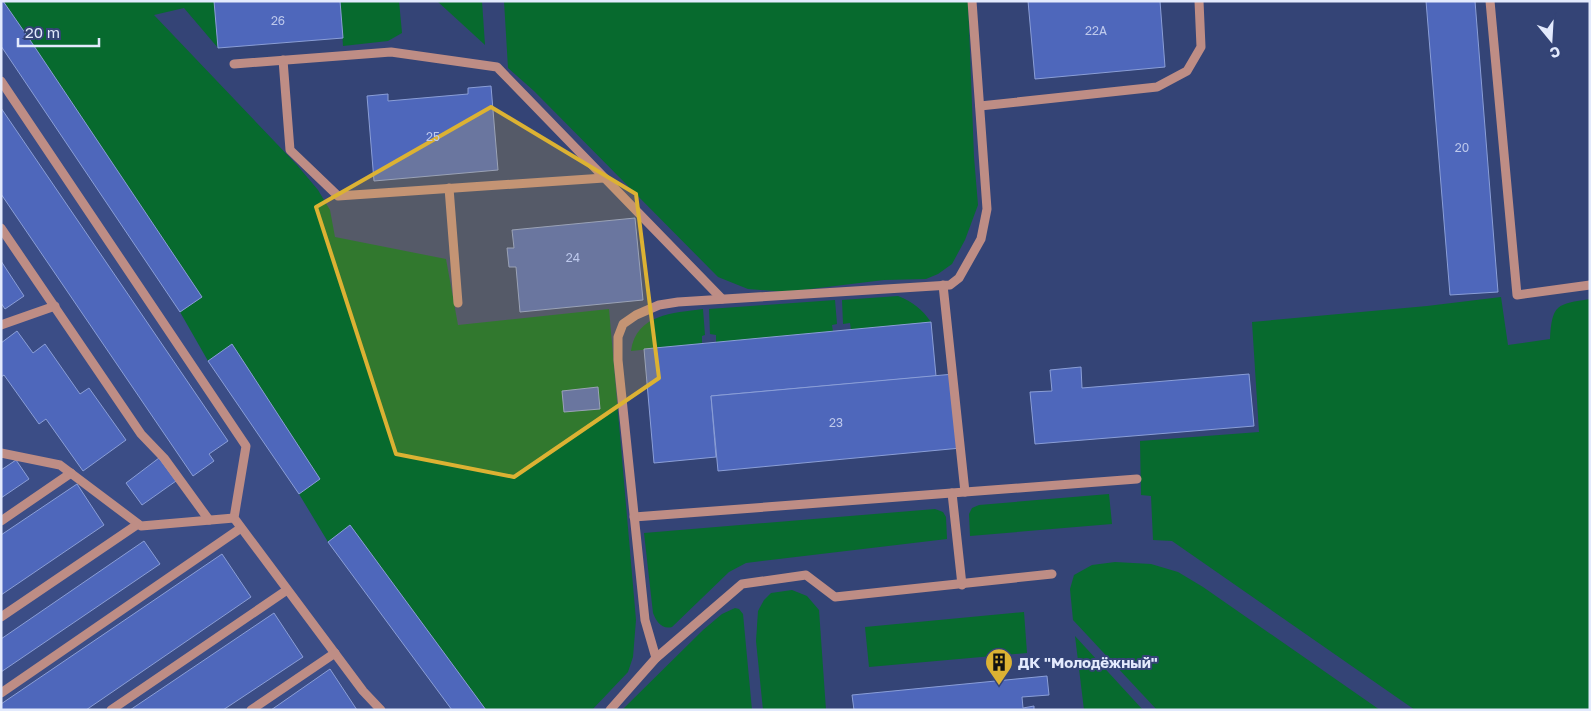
<svg xmlns="http://www.w3.org/2000/svg" width="1591" height="711" font-family="'Golos Text',sans-serif">
	<style>
		.built { fill: #3b4d86 }
		.green { fill: #076a2e; fill-rule: evenodd }
		.building { fill: #4e67bb; stroke: #8a9ed7 }
		.lines { fill: none; stroke-linecap: round; stroke-linejoin: round }
		.minor { stroke: #be8d85; stroke-width: 9 }
		.marked { fill: #dcb233; fill-opacity: 0.2; stroke: #dcb233; stroke-width: 4; stroke-linejoin: round }
		.labels { text-anchor: middle; dominant-baseline: central; stroke-width: 4; stroke-linejoin: round; paint-order: stroke }
		.number-label { font-size: 12px; fill: #bec9ec }
		.poi-label { font-size: 15px; font-weight: bold; fill: #e3eafd; stroke: #344476; text-anchor: start }
	</style>
	<rect width="100%" height="100%" fill="#344476"/>
	<polygon class="built" points="1,1 3,1 30,40 202,297 350,525 486,710 1,710"/>
	<g class="green">
		<path d="M3 1H214L218 48 184 8 154 15 297 165 318 190 330 210 335 237 446 259 458 325 609 309 636 620 633 657 628 672 592 710H486L350 526 328 542 299 494 320 479 232 345 208 361 180 312 202 297ZM562 391 600 409 564 412Z"/>
		<polygon points="340,1 399,1 402,33 388,41 343,46"/>
		<polygon points="437,1 482,1 485,45"/>
		<polygon points="504,1 968,1 974,157 978,205 965,240 952,264 938,274 926,279 884,280 786,292 748,289 718,277 534,91 508,68"/>
		<path d="M898 296C913 302 922 309 931 322L851 330 850 323 843 324 842 300Z"/>
		<path d="M1501 297 1508 345 1550 339C1552 304 1557 304 1590 299V710H1415L1172 541 1153 540 1151 496 1141 495 1140 441 1259 432 1252 322 1427 306Z"/>
		<polygon points="835,300 837,324 832,325 833,332 716,343 716,335 710,334 709,309"/>
		<path d="M703 309 705 335 702 336V344L631 351C636 314 673 313 703 309Z"/>
		<polygon points="1109,494 1112,524 970,536 969,514 972,508 979,505"/>
		<path d="M935 509 943 512 946 517 947 539 746 563 729 572 672 627C662 630 656 621 653 613L644 533Z"/>
		<polygon points="1115,562 1151,564 1178,572 1203,587 1380,710 1157,710 1073,620 1070,589 1074,575 1092,565"/>
		<polygon points="792,590 807,596 819,610 826,710 763,710 756,641 758,611 764,600 771,593"/>
		<polygon points="735,608 739,609 743,614 752,710 622,710 703,630 722,614"/>
		<polygon points="1024,612 1027,653 869,667 865,627"/>
		<polygon points="1075,636 1143,710 1084,710"/>
	</g>
	<g class="building">
		<polygon points="1,1 3,1 30,40 202,297 180,312 1,46"/>
		<polygon points="214,1 340,1 343,38 218,48"/>
		<polygon points="1028,1 1160,1 1165,67 1035,79"/>
		<polygon points="1426,1 1475,1 1498,292 1450,295"/>
		<polygon points="491,86 498,170 374,181 367,96 388,94 388,101 468,94 468,88"/>
		<polygon points="1,108 228,441 209,454 214,461 193,476 1,194"/>
		<polygon points="635,218 643,300 520,312 516,267 509,267 507,248 514,248 512,230"/>
		<polygon points="1,261 24,296 5,309 1,303"/>
		<polygon points="931,322 936,376 711,396 716,457 654,463 644,349"/>
		<polygon points="17,331 33,353 45,344 80,394 89,388 126,440 83,471 46,419 39,424 4,375 1,377 1,343"/>
		<polygon points="232,344 320,479 299,494 208,361"/>
		<polygon points="1081,367 1082,388 1249,374 1254,426 1035,444 1030,392 1052,391 1050,370"/>
		<polygon points="954,374 961,448 718,471 711,396"/>
		<polygon points="598,387 600,409 564,412 562,391"/>
		<polygon points="159,458 176,481 142,505 126,483"/>
		<polygon points="16,460 29,479 1,498 1,470"/>
		<polygon points="77,484 104,525 1,595 1,535"/>
		<polygon points="350,525 486,710 452,710 328,542"/>
		<polygon points="144,541 160,564 1,672 1,639"/>
		<polygon points="222,554 251,597 86,710 1,710 1,704"/>
		<polygon points="274,613 303,657 223,710 130,710"/>
		<polygon points="330,669 357,710 271,710"/>
		<polygon points="1047,676 1049,695 1022,697 1023,708 1034,706 1034,710 854,710 852,695"/>
	</g>
	<g class="lines">
		<g class="minor">
			<polyline points="1490,1 1517,295 1590,285"/>
			<polyline points="283,60 290,150 338,196 604,178"/>
			<polyline points="234,64 391,52 497,67 722,299"/>
			<polyline points="1,81 246,446 234,518 363,691 381,710"/>
			<polyline points="980,106 1157,87 1187,71 1201,47 1199,1"/>
			<polyline points="449,188 458,303"/>
			<polyline points="1,228 141,434 164,458 209,520"/>
			<polyline points="943,285 965,492"/>
			<polyline points="1,325 55,306"/>
			<polyline points="1,453 60,465 141,526 234,518"/>
			<polyline points="952,493 962,585"/>
			<polyline points="634,517 1137,479"/>
			<polyline points="1,521 71,473"/>
			<polyline points="1,617 138,524"/>
			<polyline points="656,658 645,620 618,360 618,337 623,324 636,315 659,305 678,302 950,285 959,278 981,239 987,209 972,1"/>
			<polyline points="1,693 241,528"/>
			<polyline points="111,710 287,590"/>
			<polyline points="251,710 335,653"/>
			<polyline points="610,710 656,658 742,584 806,575 835,597 1052,574"/>
		</g>
	</g>
	<path class="marked" d="M491 107 636 194 659 378 514 477 396 454 316 207Z"/>
	<defs>
		<g id="building-pin" transform="scale(1.4375)"><path d="M0 17L-7.5 6A9.5 9.5 0 1 1 7.5 6Z" fill="#dcb233" stroke="#344476"/><path d="M-4-6H4V6H1V3H-1V6H-4ZM-2.5-4.3h1.7v1.8h-1.7ZM.8-4.3h1.7v1.8H.8ZM-2.5-1h1.7V.8h-1.7ZM.8-1h1.7V.8H.8Z" fill="#111"/></g>
	</defs>
	<g fill-rule="evenodd">
		<use href="#building-pin" x="999" y="662"/>
	</g>
	<g class="labels">
		<g class="number-label">
			<text x="278" y="20">26</text>
			<text x="1096" y="30">22А</text>
			<text x="433" y="136">25</text>
			<text x="1462" y="147">20</text>
			<text x="573" y="257">24</text>
			<text x="836" y="422">23</text>
		</g>
		<g class="poi-label">
			<text x="1018" y="662">ДК "Молодёжный"</text>
		</g>
	</g>
	<rect width="1591" height="711" fill="none" stroke="#e3eafd" stroke-width="5"/>
	<g transform="translate(1551 40) rotate(162)" stroke="#344476" stroke-width="4" paint-order="stroke">
	<path d="M0-4L9 19L0 12L-9 19Z" fill="#e3eafd"/>
	<text y="-8" font-size="14" font-weight="bold" text-anchor="middle" fill="#e3eafd">С</text>
	</g>
	<path d="M18 38v8h81v-8" fill="none" stroke="#e3eafd" stroke-width="2.5"/>
	<text x="25" y="38" font-size="15" fill="#e3eafd" stroke="#344476" stroke-width="4" paint-order="stroke">20 m</text>
</svg>
